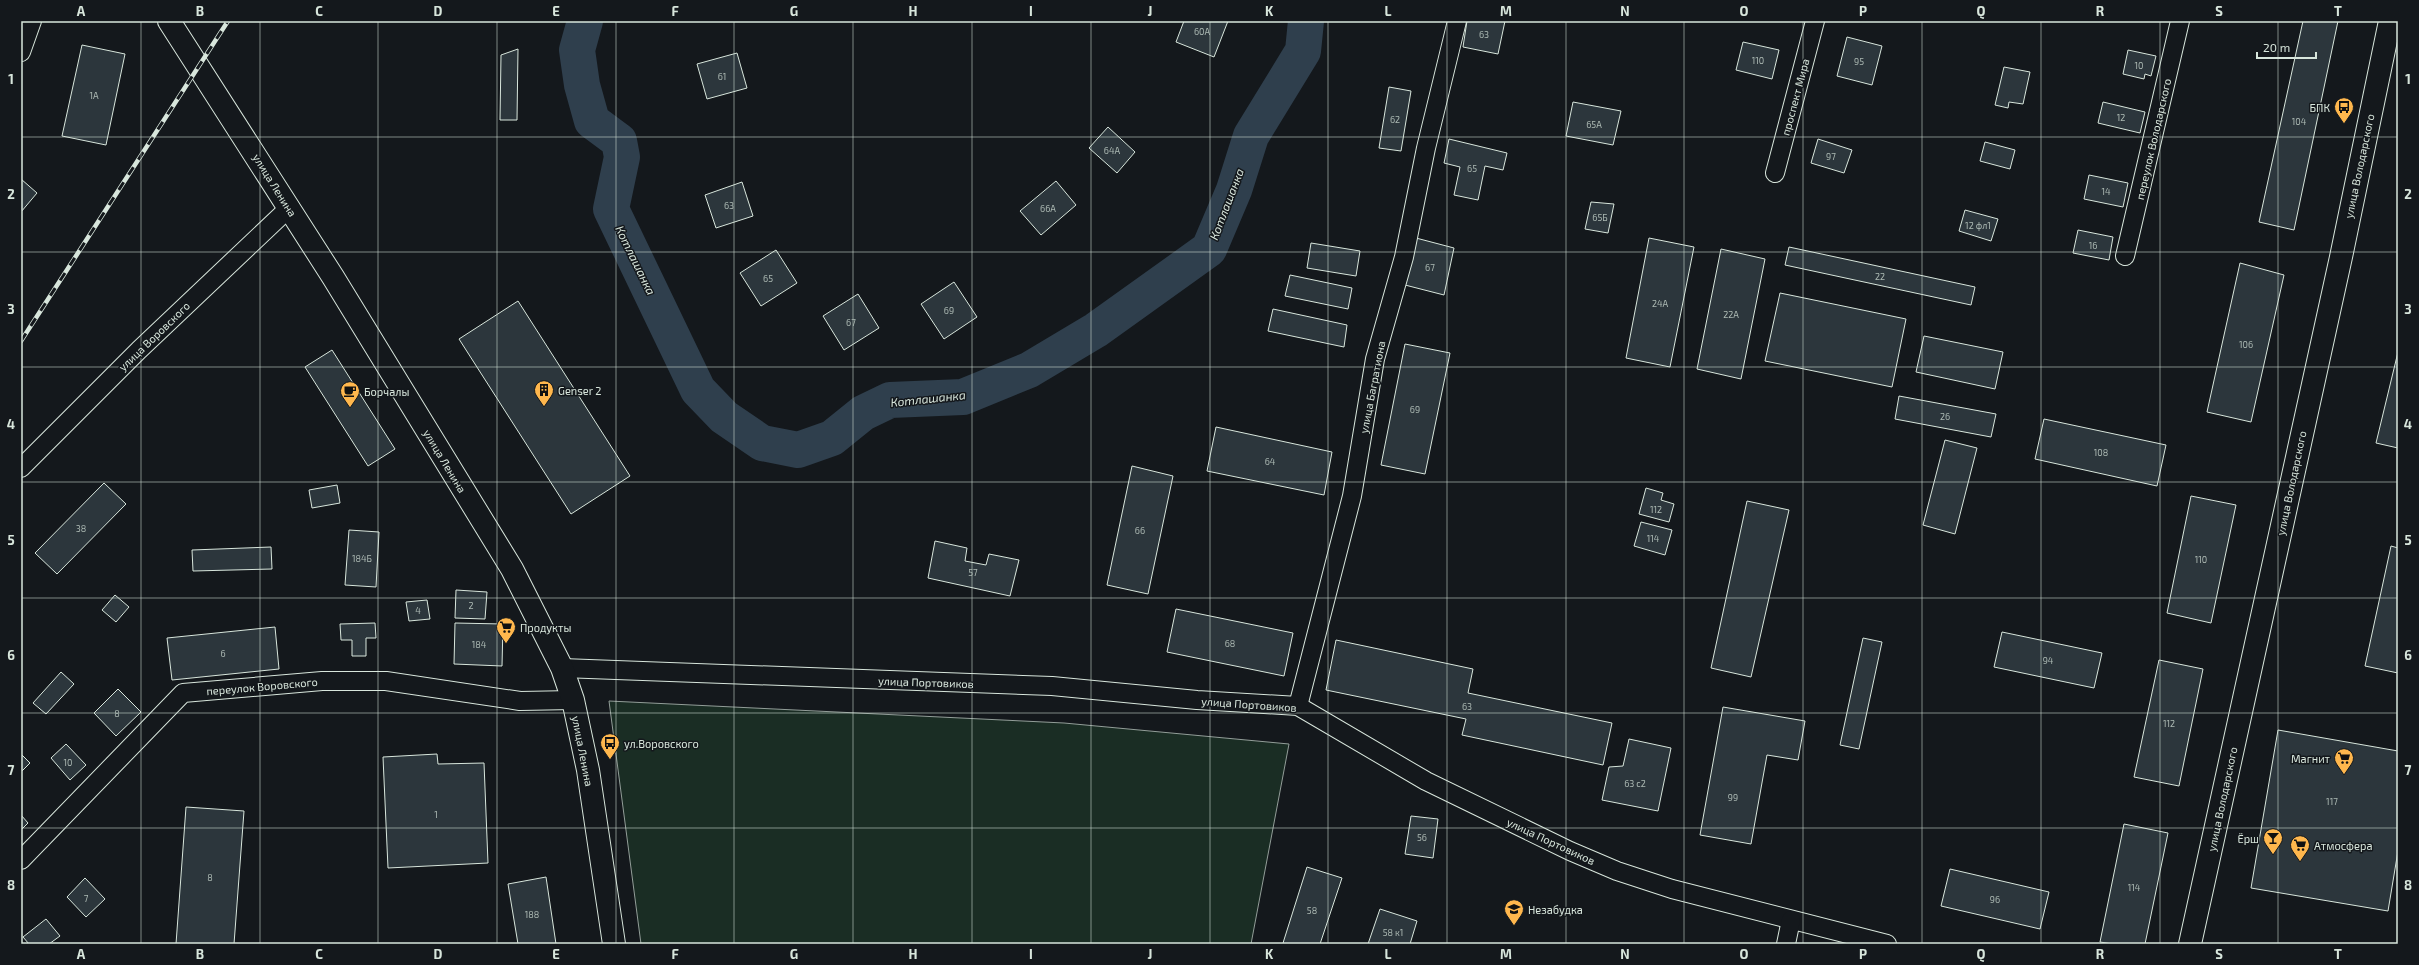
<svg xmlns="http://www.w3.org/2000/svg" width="2419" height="965" font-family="'Exo 2',sans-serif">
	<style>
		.green { fill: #1a2d24; stroke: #939e99 }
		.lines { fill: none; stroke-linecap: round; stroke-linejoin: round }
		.river { stroke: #2f3f4d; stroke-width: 36 }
		.building { fill: #2c363c; stroke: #d8e6dc }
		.minor-casing { stroke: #d8e6dc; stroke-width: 20 }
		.primary-casing { stroke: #d8e6dc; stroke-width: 24 }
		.minor { stroke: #14181c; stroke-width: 18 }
		.primary { stroke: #14181c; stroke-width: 22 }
		.rail-casing { stroke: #d8e6dc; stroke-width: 4.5 }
		.rail { stroke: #14181c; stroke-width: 3; stroke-dasharray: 9; stroke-linecap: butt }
		.grid { fill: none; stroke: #d8e6dc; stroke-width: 1; stroke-opacity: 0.55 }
		.labels { text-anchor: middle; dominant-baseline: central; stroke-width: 3; stroke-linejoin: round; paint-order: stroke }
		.number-label { font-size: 9px; fill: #adbab4 }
		.street-label { font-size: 11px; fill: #d8e6dc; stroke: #14181c }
		.poi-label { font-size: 11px; fill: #d8e6dc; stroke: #14181c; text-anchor: start }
		.water-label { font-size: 12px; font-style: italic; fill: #d8e6dc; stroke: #14181c }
		.neatline { fill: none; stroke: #d8e6dc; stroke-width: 1.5 }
		.grid-label { font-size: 13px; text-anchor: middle; font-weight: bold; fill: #d8e6dc }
	</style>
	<rect width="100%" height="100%" fill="#14181c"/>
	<polygon class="green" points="609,701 1064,723 1289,744 1251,944 641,944"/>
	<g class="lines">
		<polyline class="river" points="585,21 577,50 582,85 592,121 619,141 622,157 611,209 698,390 724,417 762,443 798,450 832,438 863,413 890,400 963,397 1029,370 1096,330 1209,249 1234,190 1251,136 1303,51 1306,21"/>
	</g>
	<g class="building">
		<polygon points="1184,21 1228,21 1214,57 1176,42"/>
		<polygon points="1467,21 1505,21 1498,54 1463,47"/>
		<polygon points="2303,21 2338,21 2294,230 2259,222"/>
		<polygon points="1847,37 1882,46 1872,85 1837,76"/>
		<polygon points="1743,42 1779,50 1772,79 1736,70"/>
		<polygon points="82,45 125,54 106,145 62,136"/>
		<polygon points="518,49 517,120 500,120 501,55"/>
		<polygon points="2128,50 2156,56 2151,76 2145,74 2144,79 2123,74"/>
		<polygon points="737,53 747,88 707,99 697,64"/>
		<polygon points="2004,67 2030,72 2023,104 2009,102 2008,108 1995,105"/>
		<polygon points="1389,87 1411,91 1401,151 1379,148"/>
		<polygon points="1573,102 1621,111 1613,145 1566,136"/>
		<polygon points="2103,102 2145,112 2140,133 2098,123"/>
		<polygon points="1108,127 1135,152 1117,173 1089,148"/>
		<polygon points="1449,139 1507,153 1503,170 1485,166 1478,200 1454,195 1460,167 1444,163"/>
		<polygon points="1818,139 1852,150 1844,173 1811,163"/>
		<polygon points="1985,142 2015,150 2010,169 1980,161"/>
		<polygon points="2089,175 2128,183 2123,207 2084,199"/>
		<polygon points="21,179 37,193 21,212"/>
		<polygon points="1056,181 1076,205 1041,235 1020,211"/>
		<polygon points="742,182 753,216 716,228 705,195"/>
		<polygon points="1591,202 1614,204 1608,233 1585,229"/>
		<polygon points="1965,210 1998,219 1991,241 1959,231"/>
		<polygon points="2078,230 2113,237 2109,260 2073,253"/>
		<polygon points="1416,238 1454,248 1444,295 1405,285"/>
		<polygon points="1649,238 1694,247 1670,367 1626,358"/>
		<polygon points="1311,243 1360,251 1356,276 1307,268"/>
		<polygon points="1789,247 1975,287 1971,305 1785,265"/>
		<polygon points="1721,249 1765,259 1741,379 1697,369"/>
		<polygon points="776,250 797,283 761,306 740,273"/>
		<polygon points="2240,263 2284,275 2251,422 2207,412"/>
		<polygon points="1290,275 1352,288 1348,309 1285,296"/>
		<polygon points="954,282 977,317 944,339 921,304"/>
		<polygon points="1780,293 1906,319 1892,387 1765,361"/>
		<polygon points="858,294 879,328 844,350 823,316"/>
		<polygon points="518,301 630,476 571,514 459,339"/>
		<polygon points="1273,309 1347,325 1344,347 1268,331"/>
		<polygon points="1924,336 2003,352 1995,389 1916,372"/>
		<polygon points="1405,344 1450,353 1425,474 1381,465"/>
		<polygon points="332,350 395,449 368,466 305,367"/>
		<polygon points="2398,352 2398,448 2376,443"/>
		<polygon points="1899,396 1996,414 1991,437 1895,419"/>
		<polygon points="2044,419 2166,445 2157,486 2035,459"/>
		<polygon points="1216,427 1332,452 1324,495 1207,471"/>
		<polygon points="1945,440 1977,448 1955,534 1923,525"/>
		<polygon points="1132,466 1173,476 1148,594 1107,585"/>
		<polygon points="104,483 126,504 57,574 35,553"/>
		<polygon points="337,485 340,503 312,508 309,490"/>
		<polygon points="1646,488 1663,493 1661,500 1674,504 1669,522 1639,514"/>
		<polygon points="2191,496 2236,505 2211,623 2167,613"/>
		<polygon points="1747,501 1789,510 1751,677 1711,668"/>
		<polygon points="1641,522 1672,530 1665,555 1634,546"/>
		<polygon points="349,530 379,532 376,587 345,585"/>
		<polygon points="935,541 967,548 965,561 986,565 989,554 1019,560 1010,596 928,578"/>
		<polygon points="2391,546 2398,548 2398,673 2365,666"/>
		<polygon points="271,547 272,569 193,571 192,550"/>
		<polygon points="456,590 487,592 485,619 455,618"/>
		<polygon points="115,595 129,607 116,622 102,610"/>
		<polygon points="427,600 430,619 409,621 406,602"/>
		<polygon points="1176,609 1293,633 1284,676 1167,652"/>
		<polygon points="375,623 376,638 366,638 366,656 352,656 352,640 341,640 340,624"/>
		<polygon points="455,623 503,624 502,666 454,664"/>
		<polygon points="275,627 279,669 172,680 167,638"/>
		<polygon points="2002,632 2102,653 2094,688 1994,667"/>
		<polygon points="1863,638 1882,642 1859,749 1840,745"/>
		<polygon points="1336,640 1473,669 1468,693 1612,723 1603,765 1462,735 1466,719 1326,690"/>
		<polygon points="2159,660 2203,669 2179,786 2134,777"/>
		<polygon points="61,672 74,684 46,714 33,703"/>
		<polygon points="118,689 141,712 116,736 94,713"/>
		<polygon points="1723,707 1805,721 1798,760 1767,755 1751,844 1700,835"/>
		<polygon points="2278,730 2398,751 2398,851 2388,911 2251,888"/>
		<polygon points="1629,739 1671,748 1658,811 1602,800 1609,767 1623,766"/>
		<polygon points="66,744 86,765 70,780 51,758"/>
		<polygon points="21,754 30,763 21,772"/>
		<polygon points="437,754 438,764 484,763 488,863 388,868 383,757"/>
		<polygon points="186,807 244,811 234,944 176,944"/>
		<polygon points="21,815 28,823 21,830"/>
		<polygon points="1411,816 1438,819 1433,858 1405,854"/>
		<polygon points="2124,824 2168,833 2145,944 2112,944 2100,942"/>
		<polygon points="1307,867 1342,878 1320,944 1286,944 1283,943"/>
		<polygon points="1950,869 2049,892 2040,929 1941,906"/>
		<polygon points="546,877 556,944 518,944 508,884"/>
		<polygon points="85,878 105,899 86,917 67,897"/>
		<polygon points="1380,909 1417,921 1410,944 1368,944"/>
		<polygon points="46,919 60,936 49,944 29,944 23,937"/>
	</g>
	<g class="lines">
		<g class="minor-casing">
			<g id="minor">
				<polyline points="21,52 32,21"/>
				<polyline points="1775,173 1815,21"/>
				<polyline points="2125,256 2180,21"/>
				<polyline points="21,468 139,350 290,207"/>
				<polyline points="562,668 1052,686 1197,700 1298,706 1426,781 1570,851 1617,871 1672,889 1887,944"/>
				<polyline points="1298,706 1352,496 1375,359 1404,257 1426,148 1457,21"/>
				<polyline points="21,860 183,693 322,681 386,681 520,701 573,700"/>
				<polyline points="1786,944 1791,920"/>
			</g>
		</g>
		<g class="primary-casing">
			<g id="primary">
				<polyline points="169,21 333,277 512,569 562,668 573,700 588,770 614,944"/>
				<polyline points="2190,944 2341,257 2390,21"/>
			</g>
		</g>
		<use href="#minor" class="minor"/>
		<use href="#primary" class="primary"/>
		<g class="rail-casing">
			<polyline id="rail" points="21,341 228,21"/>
		</g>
		<use href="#rail" class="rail"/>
	</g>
	<path class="grid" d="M141 21V944M260 21V944M378 21V944M497 21V944M616 21V944M734 21V944M853 21V944M972 21V944M1091 21V944M1210 21V944M1328 21V944M1447 21V944M1566 21V944M1684 21V944M1803 21V944M1922 21V944M2041 21V944M2160 21V944M2278 21V944M21 137H2398M21 252H2398M21 367H2398M21 482H2398M21 598H2398M21 713H2398M21 828H2398"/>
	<defs>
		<g id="bus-pin" transform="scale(1)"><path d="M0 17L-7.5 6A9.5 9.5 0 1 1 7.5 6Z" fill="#ffb74d" stroke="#14181c"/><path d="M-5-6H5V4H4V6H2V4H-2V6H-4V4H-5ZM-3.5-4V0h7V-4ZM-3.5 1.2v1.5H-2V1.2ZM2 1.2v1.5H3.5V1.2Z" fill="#111"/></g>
		<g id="building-pin" transform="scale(1)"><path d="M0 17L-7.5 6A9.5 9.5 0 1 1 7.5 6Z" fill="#ffb74d" stroke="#14181c"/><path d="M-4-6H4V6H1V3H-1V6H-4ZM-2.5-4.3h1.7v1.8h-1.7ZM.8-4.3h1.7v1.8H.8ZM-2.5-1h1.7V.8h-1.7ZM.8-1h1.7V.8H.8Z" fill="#111"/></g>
		<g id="cafe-pin" transform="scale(1)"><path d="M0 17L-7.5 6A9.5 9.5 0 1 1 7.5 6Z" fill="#ffb74d" stroke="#14181c"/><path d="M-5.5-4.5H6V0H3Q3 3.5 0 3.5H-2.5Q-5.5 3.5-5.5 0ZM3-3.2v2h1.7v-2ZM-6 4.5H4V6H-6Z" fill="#111"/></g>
		<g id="supermarket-pin" transform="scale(1)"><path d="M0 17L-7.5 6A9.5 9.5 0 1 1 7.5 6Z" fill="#ffb74d" stroke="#14181c"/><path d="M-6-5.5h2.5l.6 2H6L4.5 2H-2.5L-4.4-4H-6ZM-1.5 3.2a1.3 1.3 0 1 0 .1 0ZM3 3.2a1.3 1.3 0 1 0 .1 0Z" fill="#111"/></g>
		<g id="bar-pin" transform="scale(1)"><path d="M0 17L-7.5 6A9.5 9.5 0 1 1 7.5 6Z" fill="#ffb74d" stroke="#14181c"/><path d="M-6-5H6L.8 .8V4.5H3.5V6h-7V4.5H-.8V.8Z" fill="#111"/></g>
		<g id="school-pin" transform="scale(1)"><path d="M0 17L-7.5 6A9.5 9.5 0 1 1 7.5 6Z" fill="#ffb74d" stroke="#14181c"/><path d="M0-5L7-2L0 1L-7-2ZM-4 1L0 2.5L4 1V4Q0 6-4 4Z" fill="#111"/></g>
	</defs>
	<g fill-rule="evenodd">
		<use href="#bus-pin" x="2344" y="107"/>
		<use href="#building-pin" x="544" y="390"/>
		<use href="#cafe-pin" x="350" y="391"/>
		<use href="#supermarket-pin" x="506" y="627"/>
		<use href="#bus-pin" x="610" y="743"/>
		<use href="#supermarket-pin" x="2344" y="758"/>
		<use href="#bar-pin" x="2273" y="838"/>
		<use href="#supermarket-pin" x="2300" y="845"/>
		<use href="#school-pin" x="1514" y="909"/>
	</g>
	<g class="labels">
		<g class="number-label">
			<text x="1202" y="31">60А</text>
			<text x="1484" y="34">63</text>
			<text x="1758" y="60">110</text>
			<text x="1859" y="61">95</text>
			<text x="2139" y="65">10</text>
			<text x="722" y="76">61</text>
			<text x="94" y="95">1А</text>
			<text x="2121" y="117">12</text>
			<text x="1395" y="119">62</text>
			<text x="2299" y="121">104</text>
			<text x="1594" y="124">65А</text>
			<text x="1112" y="150">64А</text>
			<text x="1831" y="156">97</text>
			<text x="1472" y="168">65</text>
			<text x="2106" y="191">14</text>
			<text x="729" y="205">63</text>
			<text x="1048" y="208">66А</text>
			<text x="1600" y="217">65Б</text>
			<text x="1978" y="225">12 фл1</text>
			<text x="2093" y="245">16</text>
			<text x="1430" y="267">67</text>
			<text x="1880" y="276">22</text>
			<text x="768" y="278">65</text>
			<text x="1660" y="303">24А</text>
			<text x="949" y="310">69</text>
			<text x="1731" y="314">22А</text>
			<text x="851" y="322">67</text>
			<text x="2246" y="344">106</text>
			<text x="1415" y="409">69</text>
			<text x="1945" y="416">26</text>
			<text x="2101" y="452">108</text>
			<text x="1270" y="461">64</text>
			<text x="1656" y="509">112</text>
			<text x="81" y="528">38</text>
			<text x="1140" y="530">66</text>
			<text x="1653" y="538">114</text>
			<text x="362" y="558">184Б</text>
			<text x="2201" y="559">110</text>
			<text x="973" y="572">57</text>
			<text x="471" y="605">2</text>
			<text x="418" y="610">4</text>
			<text x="1230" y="643">68</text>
			<text x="479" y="644">184</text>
			<text x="223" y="653">6</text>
			<text x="2048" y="660">94</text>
			<text x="1467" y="706">63</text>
			<text x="117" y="713">8</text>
			<text x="2169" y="723">112</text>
			<text x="68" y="762">10</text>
			<text x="1635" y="783">63 с2</text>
			<text x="1733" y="797">99</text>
			<text x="2332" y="801">117</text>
			<text x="436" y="814">1</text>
			<text x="1422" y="837">56</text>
			<text x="210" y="877">8</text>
			<text x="2134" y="887">114</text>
			<text x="86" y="898">7</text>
			<text x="1995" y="899">96</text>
			<text x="1312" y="910">58</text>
			<text x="532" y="914">188</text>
			<text x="1393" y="932">58 к1</text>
		</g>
		<g class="street-label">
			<text transform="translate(1795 97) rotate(-75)">проспект Мира</text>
			<text transform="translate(2153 139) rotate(-77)">переулок Володарского</text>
			<text transform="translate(2359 166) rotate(-78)">улица Володарского</text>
			<text transform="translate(275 185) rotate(58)">улица Ленина</text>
			<text transform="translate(154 336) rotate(-44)">улица Воровского</text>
			<text transform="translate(1372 387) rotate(-79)">улица Багратиона</text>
			<text transform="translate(445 461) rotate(59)">улица Ленина</text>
			<text transform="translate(2291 483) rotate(-78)">улица Володарского</text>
			<text transform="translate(926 682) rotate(2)">улица Портовиков</text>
			<text transform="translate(262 686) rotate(-5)">переулок Воровского</text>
			<text transform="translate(1249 704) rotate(4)">улица Портовиков</text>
			<text transform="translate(583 751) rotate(79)">улица Ленина</text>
			<text transform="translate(2222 799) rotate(-78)">улица Володарского</text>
			<text transform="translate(1551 841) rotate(25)">улица Портовиков</text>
		</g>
		<g class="poi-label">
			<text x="2330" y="107" text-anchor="end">БПК</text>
			<text x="558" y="390">Genser 2</text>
			<text x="364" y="391">Борчалы</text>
			<text x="520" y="627">Продукты</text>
			<text x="624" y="743">ул.Воровского</text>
			<text x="2330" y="758" text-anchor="end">Магнит</text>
			<text x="2259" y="838" text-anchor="end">Ёрш</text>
			<text x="2314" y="845">Атмосфера</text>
			<text x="1528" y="909">Незабудка</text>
		</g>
		<g class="water-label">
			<text transform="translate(1226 204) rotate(-69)">Котлашанка</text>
			<text transform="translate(636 260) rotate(64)">Котлашанка</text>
			<text transform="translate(928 398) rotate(-6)">Котлашанка</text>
		</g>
	</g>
	<rect width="2419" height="965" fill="none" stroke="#14181c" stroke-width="44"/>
	<path d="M2257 52v6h59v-6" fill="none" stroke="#d8e6dc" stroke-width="2"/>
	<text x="2263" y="52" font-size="12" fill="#d8e6dc" stroke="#14181c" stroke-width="3" paint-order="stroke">20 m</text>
	<rect x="22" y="22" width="2375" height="921" class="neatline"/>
	<g class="grid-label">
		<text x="81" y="16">A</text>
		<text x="200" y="16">B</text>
		<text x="319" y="16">C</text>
		<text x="438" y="16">D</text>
		<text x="556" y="16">E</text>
		<text x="675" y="16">F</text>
		<text x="794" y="16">G</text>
		<text x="913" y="16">H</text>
		<text x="1031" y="16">I</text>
		<text x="1150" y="16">J</text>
		<text x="1269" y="16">K</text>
		<text x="1388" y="16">L</text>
		<text x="1506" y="16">M</text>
		<text x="1625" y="16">N</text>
		<text x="1744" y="16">O</text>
		<text x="1863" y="16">P</text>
		<text x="1981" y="16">Q</text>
		<text x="2100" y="16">R</text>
		<text x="2219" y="16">S</text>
		<text x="2338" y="16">T</text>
		<text x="11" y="84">1</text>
		<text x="2408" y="84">1</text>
		<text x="11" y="199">2</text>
		<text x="2408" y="199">2</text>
		<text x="11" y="314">3</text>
		<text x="2408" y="314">3</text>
		<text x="11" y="429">4</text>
		<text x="2408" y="429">4</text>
		<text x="11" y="545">5</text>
		<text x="2408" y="545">5</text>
		<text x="11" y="660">6</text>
		<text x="2408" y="660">6</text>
		<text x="11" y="775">7</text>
		<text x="2408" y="775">7</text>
		<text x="11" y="890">8</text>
		<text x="2408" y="890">8</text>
		<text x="81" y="959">A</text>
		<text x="200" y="959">B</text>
		<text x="319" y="959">C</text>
		<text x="438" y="959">D</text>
		<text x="556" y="959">E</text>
		<text x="675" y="959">F</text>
		<text x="794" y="959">G</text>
		<text x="913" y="959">H</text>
		<text x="1031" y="959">I</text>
		<text x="1150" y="959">J</text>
		<text x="1269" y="959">K</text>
		<text x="1388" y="959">L</text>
		<text x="1506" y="959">M</text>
		<text x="1625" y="959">N</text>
		<text x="1744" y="959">O</text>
		<text x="1863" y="959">P</text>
		<text x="1981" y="959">Q</text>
		<text x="2100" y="959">R</text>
		<text x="2219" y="959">S</text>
		<text x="2338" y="959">T</text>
	</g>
</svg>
